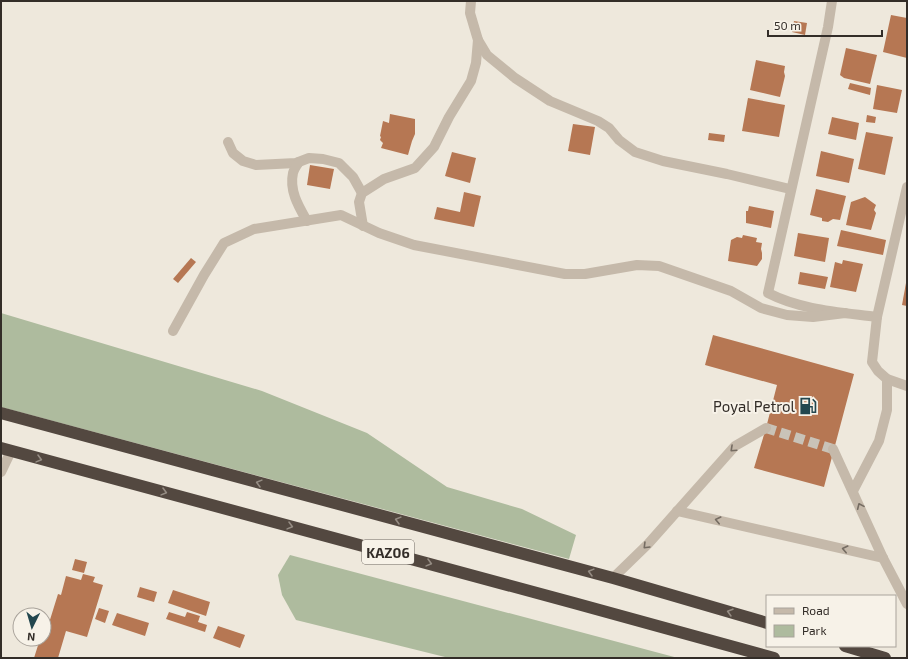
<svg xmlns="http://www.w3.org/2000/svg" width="908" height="659" font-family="'Exo 2',sans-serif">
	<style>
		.green { fill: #aebb9e }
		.building { fill: #b67753 }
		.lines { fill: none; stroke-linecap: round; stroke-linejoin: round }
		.minor-tunnel { stroke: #c9c3b8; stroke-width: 10; stroke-dasharray: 10 5; stroke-linecap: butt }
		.minor { stroke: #c5b9aa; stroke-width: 10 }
		.highway { stroke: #534840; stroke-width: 12 }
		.oneway { stroke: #756c62 }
		.oneway2 { stroke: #958c83 }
		.labels { text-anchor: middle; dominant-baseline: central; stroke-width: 4; stroke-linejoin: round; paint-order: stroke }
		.shield { fill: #f7f2e8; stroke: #6e6862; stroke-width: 1 }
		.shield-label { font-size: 14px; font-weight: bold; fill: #332d28 }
		.poi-label { font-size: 15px; fill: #332d28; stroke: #f7f2e8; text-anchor: end }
	</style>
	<rect width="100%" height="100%" fill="#eee8dc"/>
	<g class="green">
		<polygon points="1,313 262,391 367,433 447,487 522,509 576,535 569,559 1,407"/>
		<polygon points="290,555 678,658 449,658 296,620 282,595 278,575"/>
	</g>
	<g class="building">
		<polygon points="891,15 907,18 907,58 883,52"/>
		<polygon points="794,21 807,23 805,35 792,32"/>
		<polygon points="846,48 877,55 870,84 844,78 840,75"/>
		<polygon points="756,60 785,66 784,72 785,76 780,97 750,90"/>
		<polygon points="850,83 871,88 870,95 848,89"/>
		<polygon points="877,85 902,90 897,113 873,109"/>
		<polygon points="748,98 785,105 779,137 742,131"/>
		<polygon points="390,114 415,119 415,134 412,141 408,155 381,148 383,143 380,140 381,137 380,136 383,121 389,123"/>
		<polygon points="867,115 876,117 875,123 866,122"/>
		<polygon points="832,117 859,123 856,140 828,134"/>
		<polygon points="573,124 595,127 590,155 568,151"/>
		<polygon points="866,132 893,137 885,175 858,169"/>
		<polygon points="709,133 725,135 724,142 708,140"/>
		<polygon points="821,151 854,159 849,183 816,176"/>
		<polygon points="452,152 476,158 470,183 445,176"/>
		<polygon points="310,165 334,169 330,189 307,185"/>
		<polygon points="816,189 846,196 840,220 833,219 828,222 822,221 822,218 810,215"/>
		<polygon points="464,192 481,196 474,227 434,219 437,207 460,212"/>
		<polygon points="865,197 876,205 874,210 876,213 871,230 846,225 851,202"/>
		<polygon points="749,206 774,211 771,228 746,223 746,211 748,211"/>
		<polygon points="841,230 886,240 883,255 837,246"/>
		<polygon points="798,233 829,238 825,262 794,256"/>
		<polygon points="743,235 757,238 756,242 762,243 761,249 762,253 762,259 757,266 728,261 731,240 737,237 742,238"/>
		<polygon points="191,258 196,262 178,283 173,279"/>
		<polygon points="843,260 863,264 856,292 830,287 835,262 842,264"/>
		<polygon points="800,272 828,277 825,289 798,284"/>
		<polygon points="906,283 907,283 907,306 902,305"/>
		<polygon points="713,335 854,374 824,487 754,468 766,428 777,385 705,365"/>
		<polygon points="75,559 87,562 84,573 72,570"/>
		<polygon points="83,574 95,577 93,582 103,585 87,637 66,631 58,658 34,658 40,639 44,639 45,622 49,623 58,594 61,595 66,576 81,580"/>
		<polygon points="140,587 157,592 154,602 137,597"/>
		<polygon points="173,590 210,602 206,616 168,603"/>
		<polygon points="99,608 109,611 105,623 95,619"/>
		<polygon points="169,612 185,617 187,612 200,616 198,622 207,625 205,632 166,619"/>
		<polygon points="117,613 149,623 145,636 112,625"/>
		<polygon points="218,626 245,635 240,648 213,638"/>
	</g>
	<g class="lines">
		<polyline class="minor-tunnel" points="766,428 833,449"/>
		<g class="minor">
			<path d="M832 1 828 27 768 293C801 310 839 312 877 317"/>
			<polyline points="478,40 487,55 515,78 550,101 598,121 609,128 619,140 635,152 663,161 727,174 790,189"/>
			<polyline points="228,142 233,153 243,161 256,165 296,163 309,158 323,159 339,163 353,177 362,193"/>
			<path d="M299 162C297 165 294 169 293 173 289 191 299 207 307 221"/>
			<polyline points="907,187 877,317 872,362 878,371 887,379 907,386"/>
			<polyline points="363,226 359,202 362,193 384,179 415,168 434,147 449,117 471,81 476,63 478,40 470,13 471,1"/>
			<polyline points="173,331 204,275 224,243 254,229 341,215 379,233 414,245 565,274 585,274 637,265 659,266 731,291 761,308 787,315 813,317 845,313"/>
			<polyline points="833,449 883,558 907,604"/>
			<polyline points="1,472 11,451"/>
			<polyline points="853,491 879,441 887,410 887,379"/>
			<polyline points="677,511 883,558"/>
			<polyline points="613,578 648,544 735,446 766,428"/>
		</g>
		<g class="highway">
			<polyline points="1,413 613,578 767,623"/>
			<polyline points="1,448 574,603 774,658"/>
			<polyline points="845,646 885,658"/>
		</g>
	</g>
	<defs><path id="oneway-chevron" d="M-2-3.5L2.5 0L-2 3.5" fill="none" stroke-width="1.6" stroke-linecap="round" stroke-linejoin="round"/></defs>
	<g class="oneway">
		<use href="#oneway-chevron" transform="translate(733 449) rotate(137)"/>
		<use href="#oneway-chevron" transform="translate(860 506) rotate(-114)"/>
		<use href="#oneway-chevron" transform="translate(718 520) rotate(-167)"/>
		<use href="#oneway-chevron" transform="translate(646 546) rotate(135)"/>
		<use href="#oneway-chevron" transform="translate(845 549) rotate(-167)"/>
	</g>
	<g class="oneway2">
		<use href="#oneway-chevron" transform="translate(39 459) rotate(15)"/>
		<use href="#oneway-chevron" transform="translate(259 483) rotate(-165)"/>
		<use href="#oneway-chevron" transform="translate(164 492) rotate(15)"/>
		<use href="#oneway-chevron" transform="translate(398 520) rotate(-165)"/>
		<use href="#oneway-chevron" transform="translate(290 526) rotate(15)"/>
		<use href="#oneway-chevron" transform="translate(429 563) rotate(15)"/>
		<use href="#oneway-chevron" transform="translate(591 572) rotate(-165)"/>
		<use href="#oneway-chevron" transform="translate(730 612) rotate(-164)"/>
	</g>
	<defs>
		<g id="fuel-bare" transform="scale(1.38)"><path d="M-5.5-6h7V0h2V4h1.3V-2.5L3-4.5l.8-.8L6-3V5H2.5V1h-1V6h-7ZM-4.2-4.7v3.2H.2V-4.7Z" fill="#23474f" stroke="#f7f2e8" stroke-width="2.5" paint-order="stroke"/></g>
	</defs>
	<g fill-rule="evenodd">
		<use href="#fuel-bare" x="808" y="406"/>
	</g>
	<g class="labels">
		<rect class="shield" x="362" y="540" width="52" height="24" rx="3"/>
		<g class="shield-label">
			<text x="388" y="552">KАZ06</text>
		</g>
		<g class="poi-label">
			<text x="795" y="406">Poyal Petrol</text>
		</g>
	</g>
	<rect width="908" height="659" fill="none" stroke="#332d28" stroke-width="4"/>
	<rect x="766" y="595" width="130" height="52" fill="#f7f2e8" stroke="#a9a39b"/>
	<rect x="774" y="608" width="20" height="6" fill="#c5b9aa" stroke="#a9a39b"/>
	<text x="802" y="615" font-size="12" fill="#332d28">Road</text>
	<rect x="774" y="625" width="20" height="12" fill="#aebb9e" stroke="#a9a39b"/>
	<text x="802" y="635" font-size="12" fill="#332d28">Park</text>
	<g transform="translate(32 627) rotate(185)"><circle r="19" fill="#f7f2e8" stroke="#a9a39b"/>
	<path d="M0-3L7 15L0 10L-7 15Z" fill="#23474f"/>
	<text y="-6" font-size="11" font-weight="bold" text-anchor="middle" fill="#332d28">N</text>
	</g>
	<path d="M768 30v6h114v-6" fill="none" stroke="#332d28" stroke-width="2"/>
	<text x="774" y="30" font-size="12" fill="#332d28" stroke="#f7f2e8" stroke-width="3" paint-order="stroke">50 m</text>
</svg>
